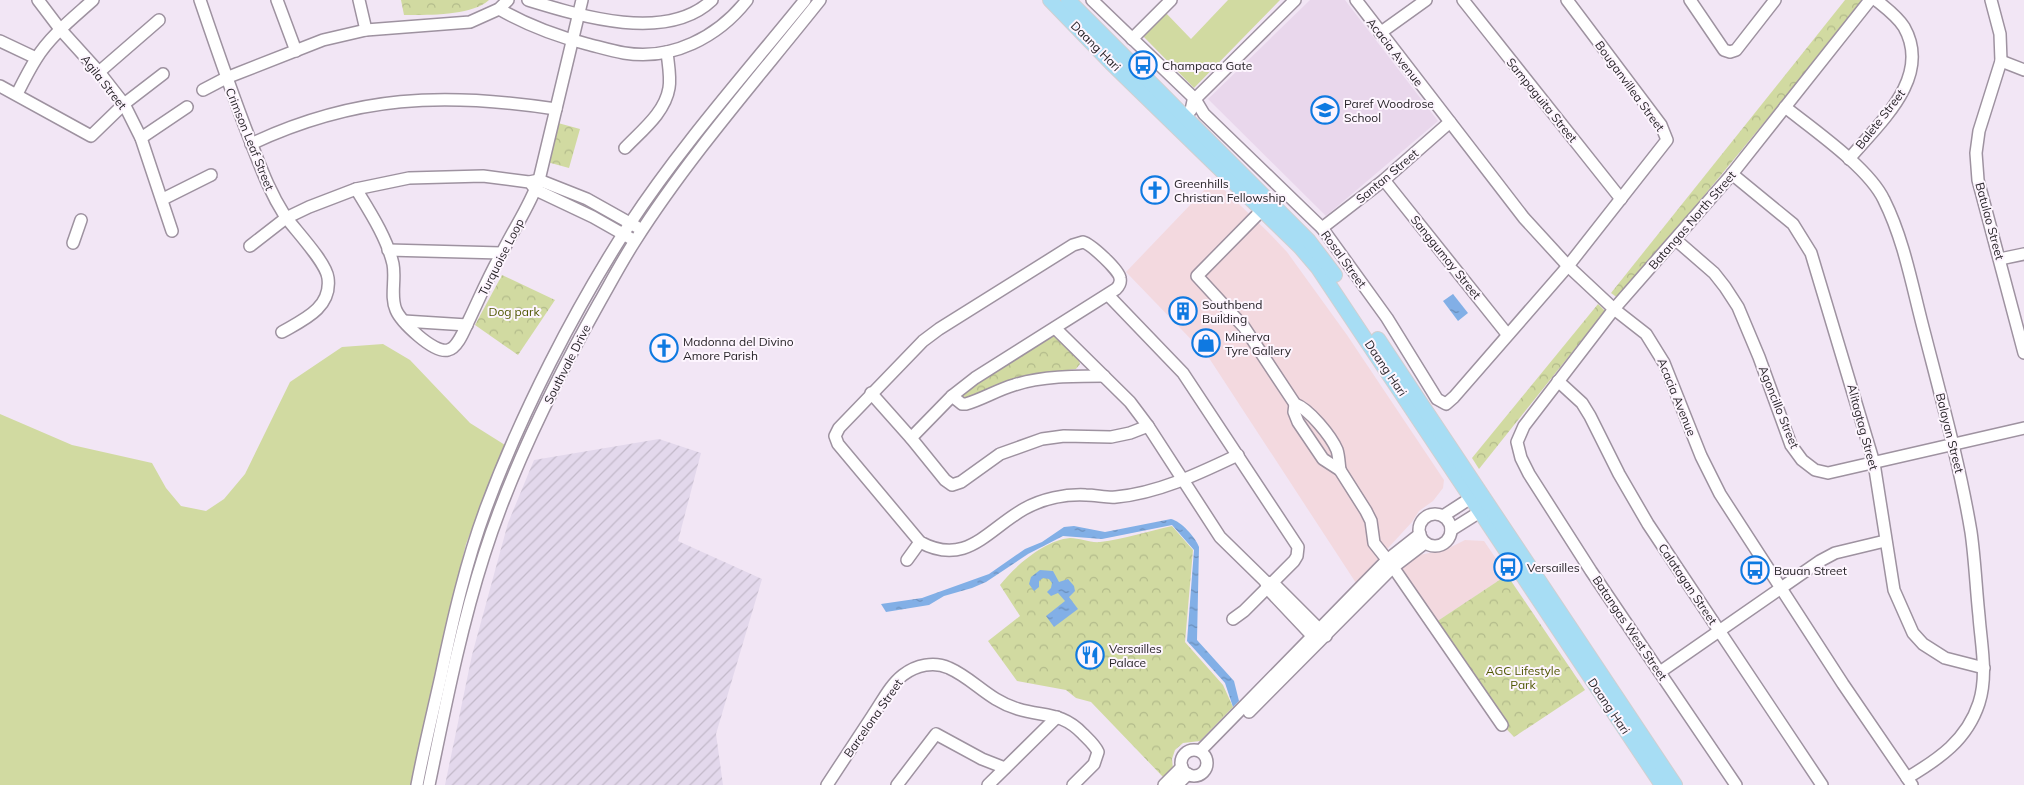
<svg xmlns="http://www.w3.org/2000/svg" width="2024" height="785" font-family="Mulish,sans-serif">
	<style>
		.commercial { fill: #f3d9df }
		.industrial { fill: url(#industrial-furrows) }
		.built { fill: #e9d7ec }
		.grass { fill: #d1daa1 }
		.park { fill: url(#park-crowns) }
		.water { fill: url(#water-ripples) }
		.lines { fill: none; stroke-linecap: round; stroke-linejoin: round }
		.minor-casing { stroke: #9e92a0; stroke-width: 14 }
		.major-casing { stroke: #d0cfd0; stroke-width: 16 }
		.minor { stroke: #fff; stroke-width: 11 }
		.major { stroke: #a7ddf4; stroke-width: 14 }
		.labels { text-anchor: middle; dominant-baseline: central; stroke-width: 4; stroke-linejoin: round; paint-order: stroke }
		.street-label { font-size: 12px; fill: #282429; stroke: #fdf5fe }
		.poi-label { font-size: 12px; fill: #282429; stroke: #fdf5fe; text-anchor: start }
		.park-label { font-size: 12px; fill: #4f5702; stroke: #fdf5fe }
	</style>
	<defs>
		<pattern id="industrial-furrows" width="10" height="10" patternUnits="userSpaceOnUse" patternTransform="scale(1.25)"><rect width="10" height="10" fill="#e3d8ec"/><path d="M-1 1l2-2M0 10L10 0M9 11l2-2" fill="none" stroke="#c3b9ca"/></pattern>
		<pattern id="park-crowns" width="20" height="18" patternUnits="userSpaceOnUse" patternTransform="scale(1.25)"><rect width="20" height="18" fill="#d1daa1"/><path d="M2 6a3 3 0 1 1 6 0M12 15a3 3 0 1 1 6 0" fill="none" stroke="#b3bb8b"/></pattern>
		<pattern id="water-ripples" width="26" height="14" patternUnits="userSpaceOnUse" patternTransform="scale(1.25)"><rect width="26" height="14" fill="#82afe6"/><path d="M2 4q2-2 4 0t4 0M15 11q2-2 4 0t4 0" fill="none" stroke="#6a8eba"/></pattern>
	</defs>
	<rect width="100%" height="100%" fill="#f2e6f5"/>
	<g class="commercial">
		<polygon points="1214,180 1268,232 1287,252 1347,335 1444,480 1443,488 1433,501 1419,511 1412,522 1356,583 1209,358 1126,272"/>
		<polygon points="1465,540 1484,541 1507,575 1436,622 1400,568 1419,555 1445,550"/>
	</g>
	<polygon class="industrial" points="659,439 701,453 678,541 762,579 716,734 723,785 445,785 472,655 508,523 534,460"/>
	<polygon class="built" points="1310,0 1345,0 1438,121 1326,216 1208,99"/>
	<g class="grass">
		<polygon points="1228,0 1280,0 1194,88 1142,35 1165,12 1191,39"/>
		<polygon points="383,344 410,360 470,423 505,445 466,544 442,645 412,785 0,785 0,414 72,445 152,463 166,488 181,506 206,511 224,499 245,474 290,382 342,347"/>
	</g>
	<g class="park">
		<path d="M401 0H489C472 16 427 15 404 15Z"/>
		<polygon points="1845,0 1865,0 1619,299 1611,293"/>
		<polygon points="558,123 580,129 569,168 547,162"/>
		<polygon points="502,275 555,300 518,355 475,325"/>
		<polygon points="1598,304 1605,311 1479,469 1472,458"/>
		<path d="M1051 336C1061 337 1078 354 1080 364L1076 369 1044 373 1017 379 967 399 965 400 962 397 961 394 978 381Z"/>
		<path d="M1172 526 1193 550 1185 642 1223 685 1233 707 1200 741 1183 743 1175 750 1172 759 1173 769 1164 778 1091 702 1076 698 1066 690 1017 681 988 641 1020 616 1000 585C1015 566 1045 540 1070 538 1080 538 1090 543 1100 542 1124 539 1149 531 1172 526Z"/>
		<polygon points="1507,575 1585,690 1514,737 1497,719 1436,622"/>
	</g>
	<g class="water">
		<polygon points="1453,294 1468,313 1458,321 1443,301"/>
		<path d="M1171 519C1181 521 1196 538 1199 547L1197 640 1234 681 1239 701 1233 707 1225 683 1187 641 1194 550 1172 525 1102 539 1063 536 1028 554 986 582 972 588 944 596 929 605 886 612 881 604 922 598 989 574 1025 549 1042 542 1064 527 1074 526 1105 532Z"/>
		<polygon points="1040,570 1053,571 1059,582 1068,579 1074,586 1075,591 1069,597 1078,609 1054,627 1046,616 1065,601 1058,593 1051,596 1047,592 1051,588 1052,583 1049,579 1043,578 1039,581 1039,587 1034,591 1029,584 1031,577"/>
	</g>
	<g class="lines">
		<g class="minor-casing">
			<g id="minor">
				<polyline points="38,0 60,29 99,72 124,104 141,138 172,231"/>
				<path d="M200 0C216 47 232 94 250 140 261 168 269 191 285 216 296 231 326 262 328 278 332 308 303 320 282 332"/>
				<polyline points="277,0 296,51"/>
				<polyline points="359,0 366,30"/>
				<path d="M528 0C580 16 667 43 712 0"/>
				<polyline points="1092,0 1195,99 1204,114 1322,228 1387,318 1437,399 1446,404 1454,397 1568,266 1667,140 1661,125 1567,0"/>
				<polyline points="1356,0 1524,218 1568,266 1614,309 1646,334 1664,363 1701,456 1720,494 1843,684 1912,785"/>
				<polyline points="1463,0 1621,199"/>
				<polyline points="1690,0 1724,50 1730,52 1736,50 1775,0"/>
				<polyline points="1991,0 2000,34 2001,61 1979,131 1976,153 1978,180 2024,353"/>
				<path d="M499 9C527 25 556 36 587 44 599 47 612 51 624 53 672 61 718 37 747 0"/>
				<polyline points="1380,33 1426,0"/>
				<polyline points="1132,39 1171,0"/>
				<polyline points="0,41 36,58"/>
				<polyline points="2001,61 2024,70"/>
				<polyline points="99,72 159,20"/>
				<polyline points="0,86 91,136 124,104 163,74"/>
				<polyline points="203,90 226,78 323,40 366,30 470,22 499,9 508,0"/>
				<path d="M17 94C23 82 29 70 36 59 50 36 73 18 93 0"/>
				<path d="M1785 107C1814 130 1869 168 1884 200 1905 242 1913 291 1925 335 1942 401 1960 466 1971 532 1975 560 1976 588 1979 616 1981 644 1988 675 1979 703 1967 740 1939 759 1907 778"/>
				<polyline points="1179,123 1191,110 1193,101 1295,0"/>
				<polyline points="141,138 187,107"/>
				<path d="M251 144C355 95 444 92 556 109"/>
				<path d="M625 148C641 131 665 113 669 88 671 77 668 63 667 52"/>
				<path d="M1849 159C1878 124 1933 78 1904 27 1897 16 1886 8 1876 0"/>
				<polyline points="1732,174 1793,224 1811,253 1874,463 1894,590 1913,633 1923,644 1945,658 1984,668"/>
				<polyline points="1384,180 1507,334"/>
				<polyline points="532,185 536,190 593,217 630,238"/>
				<path d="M356 189C370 212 387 238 393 264 396 279 390 297 396 310 401 322 434 354 448 350 458 348 465 328 469 320 480 297 490 273 503 251 515 227 530 205 539 180L582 0"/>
				<polyline points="163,199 211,175"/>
				<path d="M1262 210 1197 276 1244 327 1295 404C1309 409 1331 436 1337 450 1339 456 1339 464 1340 470"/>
				<polyline points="1322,228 1384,180 1450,122"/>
				<polyline points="1676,240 1714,273 1725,287 1738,307 1759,357 1791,445 1802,460 1815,470 1828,473 2024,428"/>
				<polyline points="73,243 81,220"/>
				<polyline points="250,246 286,218 309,207 356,189 409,178 483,176 529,182 539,180 587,199 637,227"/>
				<polyline points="388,250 501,253"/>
				<polyline points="2000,259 2024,254"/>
				<polyline points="1108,295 1183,373 1298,547 1297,556 1294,561 1244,611 1233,619"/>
				<polyline points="404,321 467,325"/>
				<polyline points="1055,328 1130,402 1148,426 1220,537 1266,582 1273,583 1326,636"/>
				<polyline points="1558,381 1582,403 1590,416 1619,474 1648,524 1822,785"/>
				<polyline points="871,393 911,438 945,480 952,485 961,482 1000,454 1042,439 1064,436 1111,437 1130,433 1148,426"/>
				<path d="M952 396 962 404H966C983 399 997 390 1014 385 1042 376 1074 376 1104 376"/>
				<polyline points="1295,404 1294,412 1298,422 1323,459 1340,470 1366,511 1371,521 1374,543 1393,567 1502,725"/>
				<path d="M911 438 952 396 975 378 1116 289C1119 286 1121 282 1120 278 1119 270 1091 244 1083 242L1073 245 939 329 923 341 839 428 835 436 838 444 920 542C966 567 987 530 1024 509 1042 499 1065 494 1086 495 1096 495 1107 498 1116 497 1159 493 1200 473 1238 455"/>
				<circle cx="1435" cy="530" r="16"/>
				<polyline points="1443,516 1477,494"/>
				<polyline points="1451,530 1486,508"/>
				<polyline points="907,560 920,542"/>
				<polyline points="1266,583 1268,589 1318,642"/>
				<polyline points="1660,672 1820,561 1835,553 1885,541"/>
				<polyline points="1249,712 1391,569 1425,543"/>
				<circle cx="1194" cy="763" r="13"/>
				<polyline points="1200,751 1387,560 1420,534"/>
				<path d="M417 785C424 748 433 712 441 676 453 619 466 562 486 508 521 414 574 310 629 225 681 146 745 74 805 0"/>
				<path d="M429 785C445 708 460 630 484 555 512 467 554 383 599 303 611 282 622 261 635 241 689 156 758 78 820 0"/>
				<path d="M827 785C842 762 858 738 873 715 882 702 890 685 903 675 916 665 934 661 949 668 974 679 988 700 1018 709 1045 717 1062 712 1083 734 1089 740 1095 745 1098 752L1094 764 1073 785"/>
				<polyline points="897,785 936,734 982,759 1005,768"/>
				<polyline points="988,785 1057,717"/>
				<polyline points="1164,785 1182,767"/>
				<polyline points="1177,785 1188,774"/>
				<polyline points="1736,785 1591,571 1529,474 1521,458 1517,442 1524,426 1614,309 1732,174 1870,0"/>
			</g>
		</g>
		<g class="major-casing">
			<g id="major">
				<polyline points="1050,0 1111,63 1300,247 1318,268 1662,785"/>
				<polyline points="1068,0 1309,241 1335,275"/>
				<polyline points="1378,339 1675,785"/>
			</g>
		</g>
		<use href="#minor" class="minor"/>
		<use href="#major" class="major"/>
	</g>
	<defs>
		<g id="bus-ring" transform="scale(1.4375)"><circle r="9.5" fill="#fdf5fe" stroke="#0f79e1" stroke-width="1.5"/><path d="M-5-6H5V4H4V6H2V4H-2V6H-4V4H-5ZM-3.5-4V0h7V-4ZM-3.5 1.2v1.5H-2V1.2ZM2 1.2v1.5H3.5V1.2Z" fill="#0f79e1"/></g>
		<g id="school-ring" transform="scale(1.4375)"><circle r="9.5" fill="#fdf5fe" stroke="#0f79e1" stroke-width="1.5"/><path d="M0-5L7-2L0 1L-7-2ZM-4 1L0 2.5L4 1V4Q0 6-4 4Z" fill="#0f79e1"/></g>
		<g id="church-ring" transform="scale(1.4375)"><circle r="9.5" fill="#fdf5fe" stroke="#0f79e1" stroke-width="1.5"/><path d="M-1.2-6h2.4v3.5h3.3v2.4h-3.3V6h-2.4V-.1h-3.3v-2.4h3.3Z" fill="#0f79e1"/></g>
		<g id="building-ring" transform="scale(1.4375)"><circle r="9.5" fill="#fdf5fe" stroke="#0f79e1" stroke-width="1.5"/><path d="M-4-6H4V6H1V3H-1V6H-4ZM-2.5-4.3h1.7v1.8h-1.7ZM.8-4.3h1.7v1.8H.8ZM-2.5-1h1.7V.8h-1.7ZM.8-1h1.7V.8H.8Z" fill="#0f79e1"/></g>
		<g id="shop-ring" transform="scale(1.4375)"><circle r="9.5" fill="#fdf5fe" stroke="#0f79e1" stroke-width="1.5"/><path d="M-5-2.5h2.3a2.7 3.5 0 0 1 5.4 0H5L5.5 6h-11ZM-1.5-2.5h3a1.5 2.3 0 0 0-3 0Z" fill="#0f79e1"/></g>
		<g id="restaurant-ring" transform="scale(1.4375)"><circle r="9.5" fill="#fdf5fe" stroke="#0f79e1" stroke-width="1.5"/><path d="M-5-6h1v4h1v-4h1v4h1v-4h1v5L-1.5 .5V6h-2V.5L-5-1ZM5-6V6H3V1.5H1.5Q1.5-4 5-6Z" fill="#0f79e1"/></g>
	</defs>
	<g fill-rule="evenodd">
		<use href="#bus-ring" x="1143" y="65"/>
		<use href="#school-ring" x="1325" y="110"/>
		<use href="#church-ring" x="1155" y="190"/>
		<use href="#building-ring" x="1183" y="311"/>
		<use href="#shop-ring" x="1206" y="343"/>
		<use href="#church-ring" x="664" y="348"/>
		<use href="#bus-ring" x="1508" y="567"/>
		<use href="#bus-ring" x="1755" y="570"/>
		<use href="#restaurant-ring" x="1090" y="655"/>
	</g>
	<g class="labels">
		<g class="street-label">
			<text transform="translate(1096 46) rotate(45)">Daang Hari</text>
			<text transform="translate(1395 52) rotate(52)">Acacia Avenue</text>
			<text transform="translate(104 82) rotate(52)">Agila Street</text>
			<text transform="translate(1630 86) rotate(54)">Bouganvillea Street</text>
			<text transform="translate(1542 100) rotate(51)">Sampaguita Street</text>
			<text transform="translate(1880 119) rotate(-52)">Balete Street</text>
			<text transform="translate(250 139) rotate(68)">Crimson Leaf Street</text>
			<text transform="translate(1387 176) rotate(-40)">Santan Street</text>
			<text transform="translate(1692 220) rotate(-49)">Batangas North Street</text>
			<text transform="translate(1990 221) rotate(75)">Batulao Street</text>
			<text transform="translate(501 257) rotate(-63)">Turquoise Loop</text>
			<text transform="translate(1446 257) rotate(51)">Sanggumay Street</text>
			<text transform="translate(1344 259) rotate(54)">Rosal Street</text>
			<text transform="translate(567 364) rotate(-63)">Southvale Drive</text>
			<text transform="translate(1386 368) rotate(56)">Daang Hari</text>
			<text transform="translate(1677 397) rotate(68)">Acacia Avenue</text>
			<text transform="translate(1779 407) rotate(68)">Agoncillo Street</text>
			<text transform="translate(1863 427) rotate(75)">Alitagtag Street</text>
			<text transform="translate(1950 433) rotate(76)">Balayan Street</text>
			<text transform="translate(1688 584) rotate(56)">Calatagan Street</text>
			<text transform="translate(1630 628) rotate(56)">Batangas West Street</text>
			<text transform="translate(1609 706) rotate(56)">Daang Hari</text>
			<text transform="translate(873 718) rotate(-55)">Barcelona Street</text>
		</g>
		<g class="poi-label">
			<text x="1162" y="65">Champaca Gate</text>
			<text x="1344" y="103">Paref Woodrose<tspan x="1344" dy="14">School</tspan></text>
			<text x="1174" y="183">Greenhills<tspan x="1174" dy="14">Christian Fellowship</tspan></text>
			<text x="1202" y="304">Southbend<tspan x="1202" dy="14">Building</tspan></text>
			<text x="1225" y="336">Minerva<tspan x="1225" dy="14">Tyre Gallery</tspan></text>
			<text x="683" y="341">Madonna del Divino<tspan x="683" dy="14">Amore Parish</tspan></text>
			<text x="1527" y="567">Versailles</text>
			<text x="1774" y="570">Bauan Street</text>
			<text x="1109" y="648">Versailles<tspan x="1109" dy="14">Palace</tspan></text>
		</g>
		<g class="park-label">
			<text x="514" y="311">Dog park</text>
			<text x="1523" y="670">AGC Lifestyle<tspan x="1523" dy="14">Park</tspan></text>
		</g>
	</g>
</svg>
